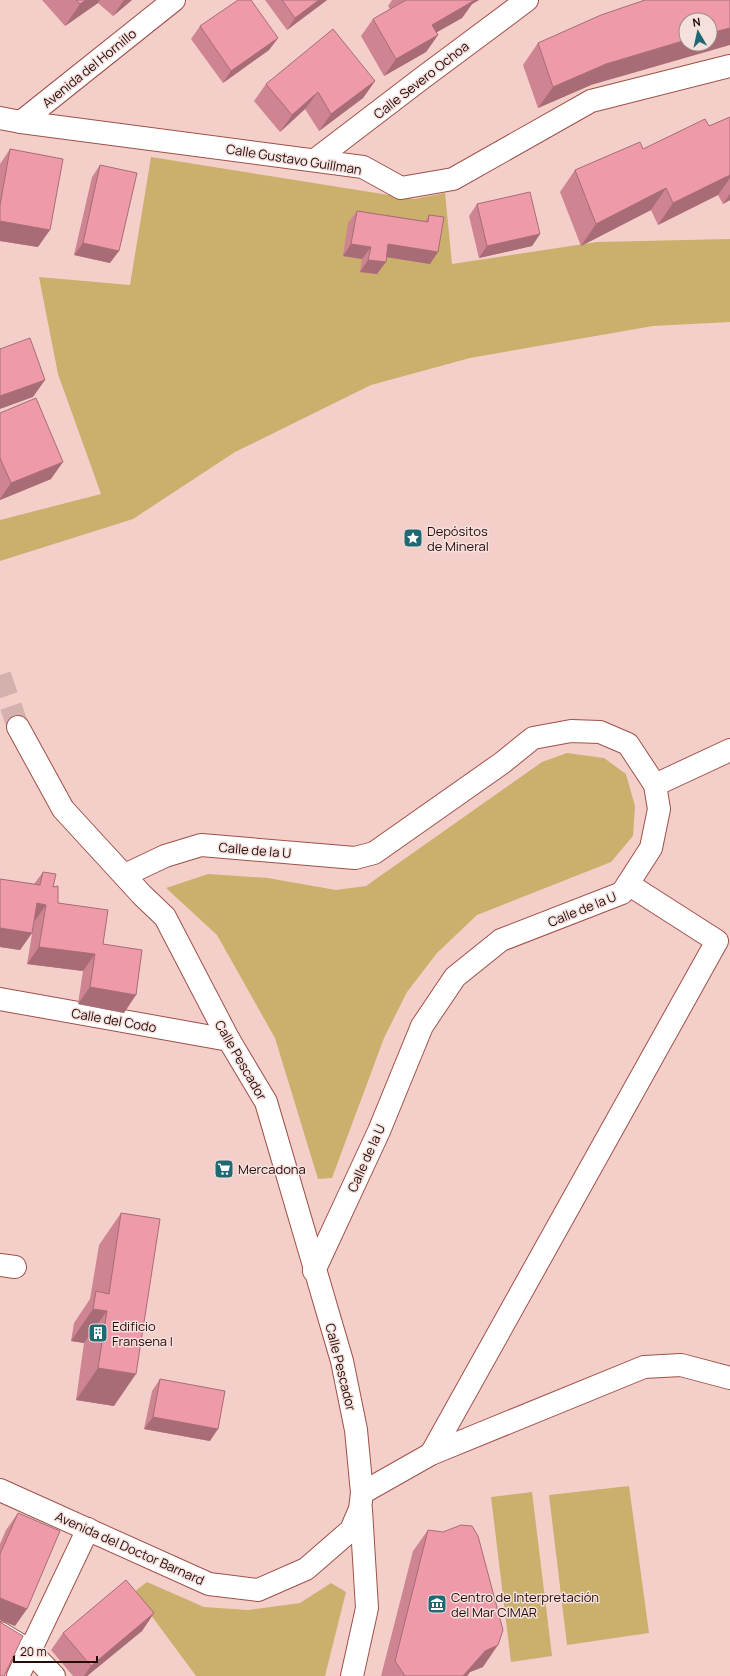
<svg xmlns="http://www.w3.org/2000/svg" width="730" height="1676" font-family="Manrope,sans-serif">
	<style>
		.green { fill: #cbaf6c }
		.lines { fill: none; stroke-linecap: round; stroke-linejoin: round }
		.minor-tunnel { stroke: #d5b1ad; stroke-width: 22; stroke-dasharray: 22 11; stroke-linecap: butt }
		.minor-casing { stroke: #9e5148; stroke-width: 24 }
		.minor { stroke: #fff; stroke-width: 22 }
		.wall { fill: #ce8491 }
		.shaded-wall { fill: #a76c76 }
		.building { fill: #ef9aa9; stroke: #a76c76 }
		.labels { text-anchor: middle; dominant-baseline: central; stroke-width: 3; stroke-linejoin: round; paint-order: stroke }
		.street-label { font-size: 13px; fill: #280a07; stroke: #f4e1de }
		.poi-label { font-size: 13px; fill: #280a07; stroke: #f4e1de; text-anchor: start }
	</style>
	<rect width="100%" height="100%" fill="#f4cfca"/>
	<g class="green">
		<polygon points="151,157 414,199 445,193 452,264 597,242 730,239 730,322 653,326 470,358 371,385 235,452 133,519 0,561 0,520 101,494 58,374 39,277 130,285"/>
		<polygon points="567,753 604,758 626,774 635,806 633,836 611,862 477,915 437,953 407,992 384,1038 332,1178 318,1179 275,1038 217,935 166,888 208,874 268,878 336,890 366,886 542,762"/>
		<polygon points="629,1486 649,1633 567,1645 549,1495"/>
		<polygon points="532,1492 552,1656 511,1662 491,1497"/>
		<polygon points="147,1582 204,1607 248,1610 300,1603 331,1583 346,1592 325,1676 196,1676 134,1592"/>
	</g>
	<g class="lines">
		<polyline class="minor-tunnel" points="0,675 18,727"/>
		<g class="minor-casing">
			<g id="minor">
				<polyline points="0,118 21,122 174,0"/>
				<polyline points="21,122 363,167 401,188 453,179 591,101 730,66"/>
				<polyline points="315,160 421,79 527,0"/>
				<polyline points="655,785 730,750"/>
				<polyline points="125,875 165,856 201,845 355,858 374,853 502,763 533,738 571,731 600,732 628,744 655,785 659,809 651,848 622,893 501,940 455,977 422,1026 379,1131 314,1271"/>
				<polyline points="0,999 229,1040"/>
				<polyline points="0,1265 15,1267"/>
				<polyline points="431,1454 717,941 628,884"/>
				<polyline points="0,1490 209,1584 258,1590 306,1569 351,1530 360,1509 362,1493 356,1430 342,1361 266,1102 229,1040 165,917 142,895 63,809 18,727"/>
				<polyline points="362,1493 431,1454 644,1367 681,1365 730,1378"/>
				<polyline points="0,1633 30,1651 54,1676"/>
				<polyline points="18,1676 88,1529"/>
				<polyline points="352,1676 367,1608 361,1510"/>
			</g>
		</g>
		<use href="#minor" class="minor"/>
	</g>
	<g class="wall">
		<polygon points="42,0 132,0 113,16 98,3 65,26"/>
		<polygon points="265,0 327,0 287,30"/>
		<polygon points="392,0 479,0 472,4 462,18 436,32 438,35 426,52 384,76 361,36 373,19 390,9 388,6"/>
		<polygon points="200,26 278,38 269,50 223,83 191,39"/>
		<polygon points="538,43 591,85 538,108 523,65"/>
		<polygon points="375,81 363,98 319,131 305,109 280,132 254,101 266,84"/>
		<polygon points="730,117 730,200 723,204 718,195 658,225 651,210 581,246 560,192 575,170 643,149 709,126"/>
		<polygon points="10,149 38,247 0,241 0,164"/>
		<polygon points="100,165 110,263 74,255 92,177"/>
		<polygon points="477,204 540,234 532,246 479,258 469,216"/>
		<polygon points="357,211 425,221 429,215 430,264 386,257 377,274 360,272 362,259 343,256 348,223"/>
		<polygon points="0,413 51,479 0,500"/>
		<polygon points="43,872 53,887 58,903 103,944 124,1013 78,1004 83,971 27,964 34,922 32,933 20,950 0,947 0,879 34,884"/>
		<polygon points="121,1213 114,1406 76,1400 84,1343 71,1341 74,1323 90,1299 99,1245"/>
		<polygon points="160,1379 210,1441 144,1429 152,1391"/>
		<polygon points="18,1513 15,1626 0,1620 0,1544 6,1530"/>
		<polygon points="428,1530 483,1667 470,1672 467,1676 381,1676 413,1551"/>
		<polygon points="154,1613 142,1631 87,1676 73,1676 51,1650 63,1633"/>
	</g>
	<g class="shaded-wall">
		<polygon points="86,0 100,0 98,3 65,26 80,4"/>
		<polygon points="124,0 132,0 113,16"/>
		<polygon points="319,0 327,0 287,30 295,18"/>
		<polygon points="467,0 479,0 472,4 462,18 420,42 432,25"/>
		<polygon points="730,28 730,45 591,85 538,108 553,87 606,64 686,40 686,44 710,44 710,33"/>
		<polygon points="438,35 426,52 384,76 396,59"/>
		<polygon points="278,38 269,50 223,83 231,71"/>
		<polygon points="375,81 363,98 319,131 331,114"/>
		<polygon points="318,92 305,109 280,132 292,115"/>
		<polygon points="730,175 730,178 718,195 658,225 673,203"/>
		<polygon points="666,188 651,210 581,246 596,224"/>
		<polygon points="730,194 730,200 723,204"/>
		<polygon points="0,221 50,230 38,247 0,241"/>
		<polygon points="540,234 532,246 479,258 487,246"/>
		<polygon points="83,243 119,251 110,263 74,255"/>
		<polygon points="351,244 371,247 362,259 343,256"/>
		<polygon points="388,244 438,252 430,264 380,256"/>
		<polygon points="368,260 386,262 377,274 360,272"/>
		<polygon points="45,380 33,397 0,409 0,396"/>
		<polygon points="63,462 51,479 0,500 0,499 11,483"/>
		<polygon points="37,903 46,905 34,922"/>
		<polygon points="0,928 32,933 20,950 0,947"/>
		<polygon points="39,947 95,954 83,971 27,964"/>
		<polygon points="90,987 136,995 124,1013 78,1004"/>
		<polygon points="93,1309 107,1311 84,1343 71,1341"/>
		<polygon points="98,1368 136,1374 114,1406 76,1400"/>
		<polygon points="153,1417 218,1429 210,1441 144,1429"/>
		<polygon points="0,1598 27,1609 15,1626 0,1620"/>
		<polygon points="154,1613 142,1631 87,1676 84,1676 91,1666"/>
		<polygon points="498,1645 483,1667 470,1672 467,1676 463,1676 485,1651"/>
	</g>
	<g class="building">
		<polygon points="76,0 86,0 80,4"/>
		<polygon points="238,0 251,0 278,38 231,71 200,26"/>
		<polygon points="282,0 319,0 295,18"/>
		<polygon points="406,0 475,0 432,25 438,35 396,59 373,19"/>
		<polygon points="645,0 730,0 730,28 710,33 710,20 686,20 686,40 606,64 553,87 538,43 601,15"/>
		<polygon points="333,29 375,81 331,114 318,92 292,115 266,84"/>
		<polygon points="730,117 730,175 673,203 666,188 596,224 575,170 640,142 643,149 705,119 709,126"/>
		<polygon points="10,149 63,159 50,230 0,221 0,205"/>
		<polygon points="100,165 137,173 119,251 83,243"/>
		<polygon points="530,192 540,234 487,246 477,204"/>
		<polygon points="357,211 428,222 429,215 444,217 438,252 388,244 386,262 368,260 371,247 351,244"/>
		<polygon points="30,338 45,380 0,396 0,349"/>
		<polygon points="36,398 63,462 11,483 0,458 0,413"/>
		<polygon points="43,872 56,874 53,887 58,886 58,903 108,910 103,944 142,950 136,995 90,987 95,954 39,947 46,905 37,903 32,933 0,928 0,879 40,885"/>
		<polygon points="121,1213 160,1219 136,1374 98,1368 107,1311 93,1309 96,1291 109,1294"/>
		<polygon points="160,1379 225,1391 218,1429 153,1417"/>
		<polygon points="18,1513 60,1531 27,1609 0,1598 0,1554"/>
		<polygon points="461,1525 472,1526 478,1536 503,1630 498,1645 485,1651 463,1676 405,1676 395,1661 428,1530 443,1532"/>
		<polygon points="126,1580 154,1613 91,1666 63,1633"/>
		<polygon points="0,1622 23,1636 4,1676 0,1676"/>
	</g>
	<defs>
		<g id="sight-square" transform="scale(1)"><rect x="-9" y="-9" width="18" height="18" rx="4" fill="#1f6973" stroke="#f4e1de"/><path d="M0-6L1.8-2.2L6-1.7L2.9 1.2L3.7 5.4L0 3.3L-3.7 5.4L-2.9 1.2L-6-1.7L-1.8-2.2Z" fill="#fff"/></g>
		<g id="supermarket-square" transform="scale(1)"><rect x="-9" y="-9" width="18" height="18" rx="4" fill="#1f6973" stroke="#f4e1de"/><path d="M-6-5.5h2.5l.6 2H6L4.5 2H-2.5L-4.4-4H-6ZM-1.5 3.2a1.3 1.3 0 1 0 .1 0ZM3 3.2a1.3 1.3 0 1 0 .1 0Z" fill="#fff"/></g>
		<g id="building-square" transform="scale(1)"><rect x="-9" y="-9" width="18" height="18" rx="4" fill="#1f6973" stroke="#f4e1de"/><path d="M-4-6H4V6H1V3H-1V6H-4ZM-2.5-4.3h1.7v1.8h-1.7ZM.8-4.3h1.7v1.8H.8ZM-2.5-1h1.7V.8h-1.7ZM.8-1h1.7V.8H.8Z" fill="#fff"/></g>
		<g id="museum-square" transform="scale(1)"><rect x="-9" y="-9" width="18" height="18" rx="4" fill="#1f6973" stroke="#f4e1de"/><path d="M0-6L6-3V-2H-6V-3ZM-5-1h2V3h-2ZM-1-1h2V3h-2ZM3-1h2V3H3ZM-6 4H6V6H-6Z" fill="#fff"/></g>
	</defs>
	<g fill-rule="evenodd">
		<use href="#sight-square" x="413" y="538"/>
		<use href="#supermarket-square" x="224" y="1169"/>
		<use href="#building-square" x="98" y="1333"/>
		<use href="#museum-square" x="437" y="1604"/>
	</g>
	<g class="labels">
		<g class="street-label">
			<text transform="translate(89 68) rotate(-39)">Avenida del Hornillo</text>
			<text transform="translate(421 80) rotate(-38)">Calle Severo Ochoa</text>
			<text transform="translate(294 159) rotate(9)">Calle Gustavo Guillman</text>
			<text transform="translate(255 850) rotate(5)">Calle de la U</text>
			<text transform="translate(582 909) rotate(-22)">Calle de la U</text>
			<text transform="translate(114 1020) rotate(10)">Calle del Codo</text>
			<text transform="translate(241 1060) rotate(60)">Calle Pescador</text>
			<text transform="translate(366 1158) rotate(-66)">Calle de la U</text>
			<text transform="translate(341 1367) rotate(76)">Calle Pescador</text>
			<text transform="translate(130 1548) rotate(24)">Avenida del Doctor Barnard</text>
		</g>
		<g class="poi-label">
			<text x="427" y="531">Depósitos<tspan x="427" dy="15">de Mineral</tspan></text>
			<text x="238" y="1169">Mercadona</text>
			<text x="112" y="1326">Edificio<tspan x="112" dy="15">Fransena I</tspan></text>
			<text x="451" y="1597">Centro de Interpretación<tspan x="451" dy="15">del Mar CIMAR</tspan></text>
		</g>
	</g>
	<g transform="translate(698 32) rotate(351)"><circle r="19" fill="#f4e1de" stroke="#a28b88"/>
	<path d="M0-3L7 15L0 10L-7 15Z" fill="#1f6973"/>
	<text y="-6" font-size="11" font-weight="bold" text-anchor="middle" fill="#280a07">N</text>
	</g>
	<path d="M14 1656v6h83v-6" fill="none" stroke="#280a07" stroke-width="2"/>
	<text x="20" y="1656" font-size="12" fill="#280a07" stroke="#f4e1de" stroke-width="3" paint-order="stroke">20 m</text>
</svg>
